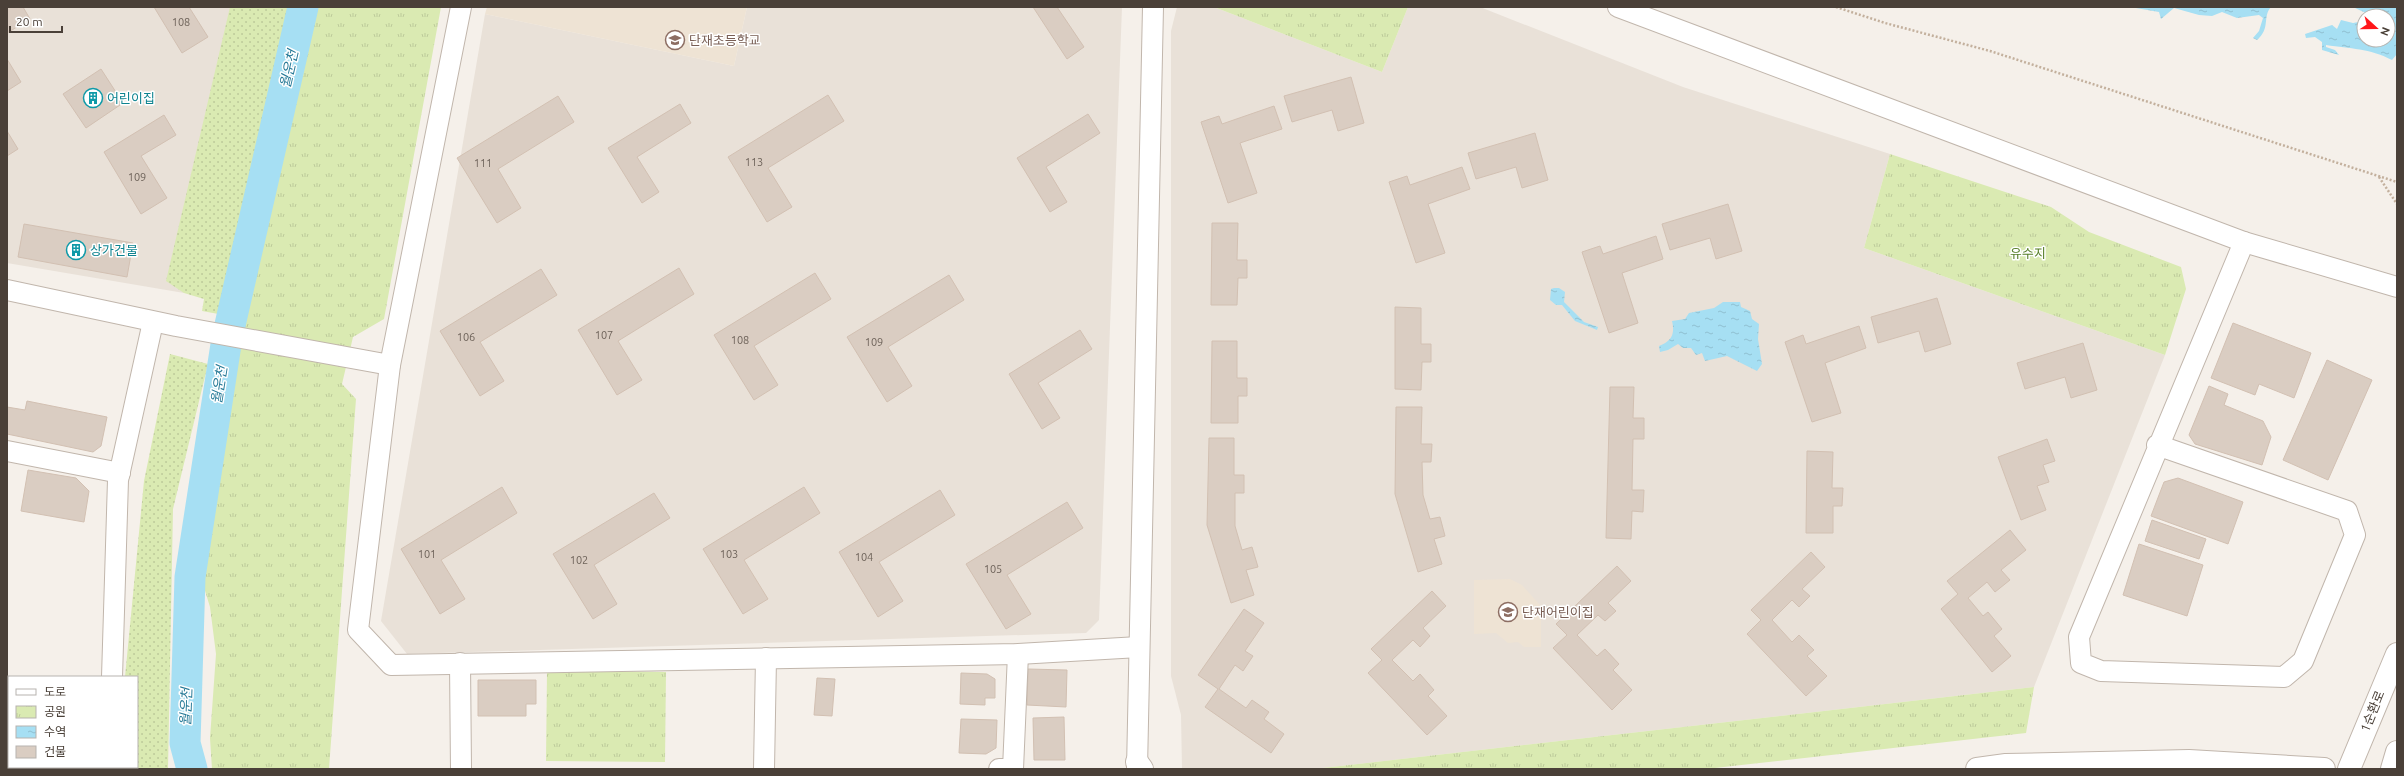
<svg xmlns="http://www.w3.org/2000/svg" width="2404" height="776" font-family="Ubuntu,'Noto Sans KR',sans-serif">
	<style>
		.residential { fill: #e9e1d8 }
		.education { fill: #eee3d4 }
		.grass { fill: url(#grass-dots) }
		.park { fill: url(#park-tufts) }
		.water { fill: url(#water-ripples) }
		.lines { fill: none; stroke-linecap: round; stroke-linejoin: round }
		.river { stroke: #a6dff3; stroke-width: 31 }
		.building { fill: #dacdc2; stroke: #d2c0b2 }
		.minor-casing { stroke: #c1b6ac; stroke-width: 22 }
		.tertiary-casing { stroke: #c1b6ac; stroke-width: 24 }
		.path { stroke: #c3b09d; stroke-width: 2.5; stroke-dasharray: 2 2; stroke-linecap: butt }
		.minor { stroke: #fff; stroke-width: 20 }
		.tertiary { stroke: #fff; stroke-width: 22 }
		.labels { text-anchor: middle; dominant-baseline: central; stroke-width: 3; stroke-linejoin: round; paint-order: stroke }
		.number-label { font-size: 11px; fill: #6e635a }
		.education-label { font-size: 13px; fill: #785e54; stroke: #fff; text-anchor: start }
		.culture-label { font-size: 13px; fill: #0d838f; stroke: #fff; text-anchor: start }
		.park-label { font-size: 13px; fill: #567e28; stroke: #fff }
		.street-label { font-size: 13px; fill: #4a4038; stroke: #fff }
		.water-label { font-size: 14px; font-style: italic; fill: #277a97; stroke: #fff }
	</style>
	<defs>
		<pattern id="grass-dots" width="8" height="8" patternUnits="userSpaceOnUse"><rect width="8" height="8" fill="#daeab2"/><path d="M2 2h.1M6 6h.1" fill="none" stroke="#bdca9a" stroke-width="1.8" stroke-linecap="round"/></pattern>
		<pattern id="park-tufts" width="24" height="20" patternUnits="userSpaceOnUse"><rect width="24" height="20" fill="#daeab2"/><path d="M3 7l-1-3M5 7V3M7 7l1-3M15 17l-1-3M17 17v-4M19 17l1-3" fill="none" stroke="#bdca9a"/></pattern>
		<pattern id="water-ripples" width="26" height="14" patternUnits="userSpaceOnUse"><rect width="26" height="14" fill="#a6dff3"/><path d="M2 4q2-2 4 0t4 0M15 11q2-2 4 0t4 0" fill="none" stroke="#90c0d1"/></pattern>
	</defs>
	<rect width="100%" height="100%" fill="#f5f0ea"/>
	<g class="residential">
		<polygon points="7,7 246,7 184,293 7,263"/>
		<polygon points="747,7 1122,7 1099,620 1086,633 407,654 381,621 485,14 734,66"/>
		<polygon points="1177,7 1214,7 1382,72 1408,7 1480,7 1683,87 1890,154 1864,248 2165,355 2034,687 1314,769 1182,769 1181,715 1171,676 1171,31"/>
	</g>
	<g class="education">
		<polygon points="487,7 747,7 734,66 485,14"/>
		<polygon points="1510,579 1522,585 1541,606 1541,647 1524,647 1518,642 1508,643 1496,633 1474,634 1474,580"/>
	</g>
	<g class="grass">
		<polygon points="230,7 296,7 224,315 202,311 204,299 184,293 166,281"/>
		<polygon points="170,354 208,364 173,509 168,769 116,769 116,767 137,767 137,677 125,677 144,481"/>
	</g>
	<g class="park">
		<polygon points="309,7 441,7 384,319 353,337 342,384 356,399 329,769 212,769 210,738 216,654 210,607 202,581 209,520 219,472 228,366"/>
		<polygon points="1214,7 1408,7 1382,72"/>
		<polygon points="1890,154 2051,207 2089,232 2181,267 2186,289 2165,355 1864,248"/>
		<polygon points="547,671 666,672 665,762 546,761"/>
		<polygon points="2034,687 2026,733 1706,769 1314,769"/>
	</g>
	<g class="water">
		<path d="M2130 7H2271C2262 17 2271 28 2257 40L2253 38 2259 31 2263 18 2259 15 2237 18 2222 12 2212 16 2199 15 2174 8 2161 19 2159 12Z"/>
		<path d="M2353 7H2397V54L2392 60C2369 48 2351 49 2326 45V47L2335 50 2339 55 2322 50V42L2315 37 2306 38 2305 34 2332 25 2337 29 2341 20 2353 23 2364 21V40H2388V28L2396 30 2388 25V16H2372Z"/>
		<polygon points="1554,288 1559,288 1565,292 1564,302 1584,322 1598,327 1597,330 1575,321 1562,305 1556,305 1550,300 1551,289"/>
		<path d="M1723 302H1740L1741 307 1750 311 1752 319 1759 324 1758 339 1762 364 1757 371 1727 356 1705 361 1702 353 1696 355 1691 348H1683L1678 344 1668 350 1660 352 1659 346C1672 341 1675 334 1672 321L1685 319 1689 313 1714 308Z"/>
	</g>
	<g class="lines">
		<polyline class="river" points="192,769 185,743 190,577 227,338 303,7"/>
	</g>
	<g class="building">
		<polygon points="7,7 23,7 30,19 7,33"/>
		<polygon points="154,7 189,7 208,37 182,53"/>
		<polygon points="1033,7 1057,7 1084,47 1067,59"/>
		<polygon points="7,59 21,82 7,91"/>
		<polygon points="101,69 123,103 86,128 63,94"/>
		<polygon points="1351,77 1364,123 1338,131 1332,110 1292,122 1284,96"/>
		<polygon points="828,95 844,121 768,168 792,207 767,222 728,157"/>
		<polygon points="558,96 574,122 498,169 521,208 497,223 457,158"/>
		<polygon points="680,104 691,123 637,157 659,192 642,203 608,148"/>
		<polygon points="1274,106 1282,129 1240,143 1257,193 1228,203 1201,122 1219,116 1222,124"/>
		<polygon points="1088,114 1100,133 1046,167 1067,202 1050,212 1017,158"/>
		<polygon points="164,115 176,135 141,156 167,198 141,214 104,152"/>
		<polygon points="7,131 18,149 7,156"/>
		<polygon points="1535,133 1548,180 1522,188 1516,167 1476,179 1468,153"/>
		<polygon points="1462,167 1470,189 1428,204 1445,253 1416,263 1389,182 1407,176 1410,185"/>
		<polygon points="1728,204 1742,251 1716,259 1710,238 1670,250 1662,224"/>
		<polygon points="1212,223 1238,223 1237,260 1247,260 1247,278 1238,278 1237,305 1211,305"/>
		<polygon points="24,224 133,243 127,277 18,257"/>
		<polygon points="1656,236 1663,259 1622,273 1638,323 1609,333 1582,252 1600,246 1603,254"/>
		<polygon points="679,268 694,294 618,341 642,380 617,395 578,330"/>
		<polygon points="541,269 557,295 480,342 504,381 480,396 440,331"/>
		<polygon points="815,273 831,299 754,346 778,385 754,400 714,335"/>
		<polygon points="949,275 964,300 888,347 912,386 887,402 847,337"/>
		<polygon points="1937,298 1951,344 1925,352 1919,331 1878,343 1871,317"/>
		<polygon points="1395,307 1421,308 1421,344 1431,344 1431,362 1422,362 1421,390 1395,389"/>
		<polygon points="2233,323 2311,353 2294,398 2259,384 2255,395 2211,378"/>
		<polygon points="1859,326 1866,348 1825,363 1841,413 1812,422 1785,342 1803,335 1806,344"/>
		<polygon points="1080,330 1092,349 1038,383 1060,418 1042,429 1009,374"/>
		<polygon points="1212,341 1237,341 1237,378 1247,378 1247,396 1238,396 1238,423 1211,423"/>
		<polygon points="2083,343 2097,390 2071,398 2065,377 2025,389 2017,363"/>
		<polygon points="2327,360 2372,380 2328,480 2283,460"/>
		<polygon points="2209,386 2228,394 2224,405 2263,421 2271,437 2262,465 2195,444 2189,435"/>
		<polygon points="1610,387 1634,387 1633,418 1644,418 1644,439 1633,439 1632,490 1644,490 1643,512 1632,511 1631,539 1606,538"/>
		<polygon points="27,401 107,417 101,446 93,452 7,434 7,407 25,410"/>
		<polygon points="1396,407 1422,407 1421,444 1432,444 1431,462 1422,462 1423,495 1430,519 1440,517 1445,536 1434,539 1442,564 1418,572 1395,494"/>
		<polygon points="1209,438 1234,438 1234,475 1244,475 1244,493 1235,493 1235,526 1242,550 1252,547 1258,567 1246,570 1254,595 1231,603 1207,525"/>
		<polygon points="2047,439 2055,461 2043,465 2049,482 2037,486 2046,510 2021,520 1998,457"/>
		<polygon points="1807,451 1833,452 1832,488 1843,488 1842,506 1833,506 1833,533 1806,533"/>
		<polygon points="28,470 76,478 89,491 84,522 21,511"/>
		<polygon points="2178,478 2243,502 2228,544 2151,516 2164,482"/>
		<polygon points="502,487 517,513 441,560 465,599 440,614 401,549"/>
		<polygon points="804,487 820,513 744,560 768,599 743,614 703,549"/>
		<polygon points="940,490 955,515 879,562 903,601 878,617 839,552"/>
		<polygon points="654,493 670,518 594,565 617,604 593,619 553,554"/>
		<polygon points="1067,502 1083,528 1007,575 1031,614 1006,629 966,564"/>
		<polygon points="2152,520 2206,539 2199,559 2145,541"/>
		<polygon points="2010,530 2026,550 2001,570 2010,580 1995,592 1987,582 1968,598 1983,616 1988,612 2002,629 1994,636 2011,656 1992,672 1941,609 1958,594 1947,581"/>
		<polygon points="2139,544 2203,565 2187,616 2123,595"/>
		<polygon points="1811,552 1825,567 1802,589 1810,596 1799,607 1792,600 1772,620 1792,642 1799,635 1814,650 1807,656 1827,676 1806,696 1747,634 1761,620 1751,610"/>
		<polygon points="1617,566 1631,581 1608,603 1616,611 1605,621 1598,615 1577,635 1597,656 1605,649 1619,664 1613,670 1632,690 1612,710 1553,648 1567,635 1556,624"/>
		<polygon points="1432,591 1446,606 1423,628 1430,636 1420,647 1413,640 1392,660 1413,681 1420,674 1434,690 1428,696 1447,716 1427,735 1368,673 1382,660 1371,649"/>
		<polygon points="1244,609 1264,623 1245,651 1253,656 1243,671 1235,665 1219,689 1246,708 1252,700 1269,712 1264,719 1284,734 1271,753 1205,707 1218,689 1198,675"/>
		<polygon points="1028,669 1067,670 1066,707 1027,705"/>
		<polygon points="961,673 987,674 995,679 995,698 985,698 985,705 960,704"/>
		<polygon points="817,678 835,679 832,716 814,715"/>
		<polygon points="478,680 536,680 536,704 526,704 526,716 478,716"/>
		<polygon points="1064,717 1065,760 1034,760 1033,718"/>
		<polygon points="961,719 997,720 996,748 986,754 959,753"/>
		<polygon points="7,744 9,744 9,767 35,767 35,769 7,769"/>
	</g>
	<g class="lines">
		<g class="minor-casing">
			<g id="minor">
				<polyline points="461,7 390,365 358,630 391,665 1018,654 1139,647"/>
				<polyline points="1618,7 2244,242 2397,287"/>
				<polyline points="7,290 176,326 390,365"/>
				<polyline points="2157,445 2347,511 2355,535 2303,661 2284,677 2101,671 2081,663 2079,637 2244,242"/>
				<polyline points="7,451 120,473"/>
				<polyline points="460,663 461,769"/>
				<polyline points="112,677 118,480 153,322"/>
				<polyline points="7,733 9,733"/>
				<polyline points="764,769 766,658"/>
				<polyline points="999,769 1013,769 1018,654"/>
				<polyline points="1137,769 1153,7"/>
			</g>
		</g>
		<g class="tertiary-casing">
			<g id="tertiary">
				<polyline points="1137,762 1142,769"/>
				<polyline points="1977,769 2006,765 2189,761 2324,769"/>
				<polyline points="2349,769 2397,654"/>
				<polyline points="2392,769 2397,752"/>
			</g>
		</g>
		<g class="path">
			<polyline points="1836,7 1885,23 1990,51 2397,182"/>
			<polyline points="2379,177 2397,204"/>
		</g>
		<use href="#minor" class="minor"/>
		<use href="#tertiary" class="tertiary"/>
	</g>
	<defs>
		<g id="school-ring" transform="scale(1)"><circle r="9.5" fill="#fff" stroke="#8d6e63" stroke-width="1.5"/><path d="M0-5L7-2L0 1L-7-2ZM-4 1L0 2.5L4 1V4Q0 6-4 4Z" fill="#8d6e63"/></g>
		<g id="building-ring" transform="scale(1)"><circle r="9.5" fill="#fff" stroke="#0f9aa8" stroke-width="1.5"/><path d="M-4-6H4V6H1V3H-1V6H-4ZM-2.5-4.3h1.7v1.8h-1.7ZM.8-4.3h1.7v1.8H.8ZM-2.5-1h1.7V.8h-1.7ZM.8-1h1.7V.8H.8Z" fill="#0f9aa8"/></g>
	</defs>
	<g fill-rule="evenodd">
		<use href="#school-ring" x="675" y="40"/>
		<use href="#building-ring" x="93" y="98"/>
		<use href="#building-ring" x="76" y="250"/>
		<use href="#school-ring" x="1508" y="612"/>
	</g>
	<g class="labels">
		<g class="number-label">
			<text x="181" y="22">108</text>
			<text x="754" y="162">113</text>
			<text x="483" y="163">111</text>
			<text x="137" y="177">109</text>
			<text x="604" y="335">107</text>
			<text x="466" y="337">106</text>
			<text x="740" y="340">108</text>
			<text x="874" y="342">109</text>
			<text x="427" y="554">101</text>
			<text x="729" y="554">103</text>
			<text x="864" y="557">104</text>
			<text x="579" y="560">102</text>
			<text x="993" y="569">105</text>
		</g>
		<g class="education-label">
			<text x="689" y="40">단재초등학교</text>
			<text x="1522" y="612">단재어린이집</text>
		</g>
		<g class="culture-label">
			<text x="107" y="98">어린이집</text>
			<text x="90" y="250">상가건물</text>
		</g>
		<g class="park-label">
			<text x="2028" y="253">유수지</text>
		</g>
		<g class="street-label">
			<text transform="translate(2372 711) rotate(-68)">1순환로</text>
		</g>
		<g class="water-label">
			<text transform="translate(289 69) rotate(-77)">월운천</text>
			<text transform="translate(219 385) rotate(-81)">월운천</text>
			<text transform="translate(186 707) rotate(-88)">월운천</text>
		</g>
	</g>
	<rect width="2404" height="776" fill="none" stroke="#4a4038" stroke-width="16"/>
	<rect x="8" y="676" width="130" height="92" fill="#ffffff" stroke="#b7b3af"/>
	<rect x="16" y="689" width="20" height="6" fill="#ffffff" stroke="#b7b3af"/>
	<text x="44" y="696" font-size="12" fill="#4a4038">도로</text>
	<rect x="16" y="706" width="20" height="12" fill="url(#park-tufts)" stroke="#b7b3af"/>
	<text x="44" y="716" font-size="12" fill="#4a4038">공원</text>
	<rect x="16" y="726" width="20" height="12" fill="url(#water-ripples)" stroke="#b7b3af"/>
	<text x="44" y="736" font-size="12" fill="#4a4038">수역</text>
	<rect x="16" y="746" width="20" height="12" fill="#dacdc2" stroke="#b7b3af"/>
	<text x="44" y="756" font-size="12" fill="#4a4038">건물</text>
	<g transform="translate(2376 28) rotate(111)"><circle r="19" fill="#ffffff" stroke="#b7b3af"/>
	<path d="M0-3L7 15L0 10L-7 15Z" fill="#ff171a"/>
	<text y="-6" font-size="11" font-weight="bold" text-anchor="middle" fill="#4a4038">N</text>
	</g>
	<path d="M10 26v6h52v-6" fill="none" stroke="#4a4038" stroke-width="2"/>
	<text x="16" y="26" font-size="12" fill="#4a4038" stroke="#ffffff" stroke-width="3" paint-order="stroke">20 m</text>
</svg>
